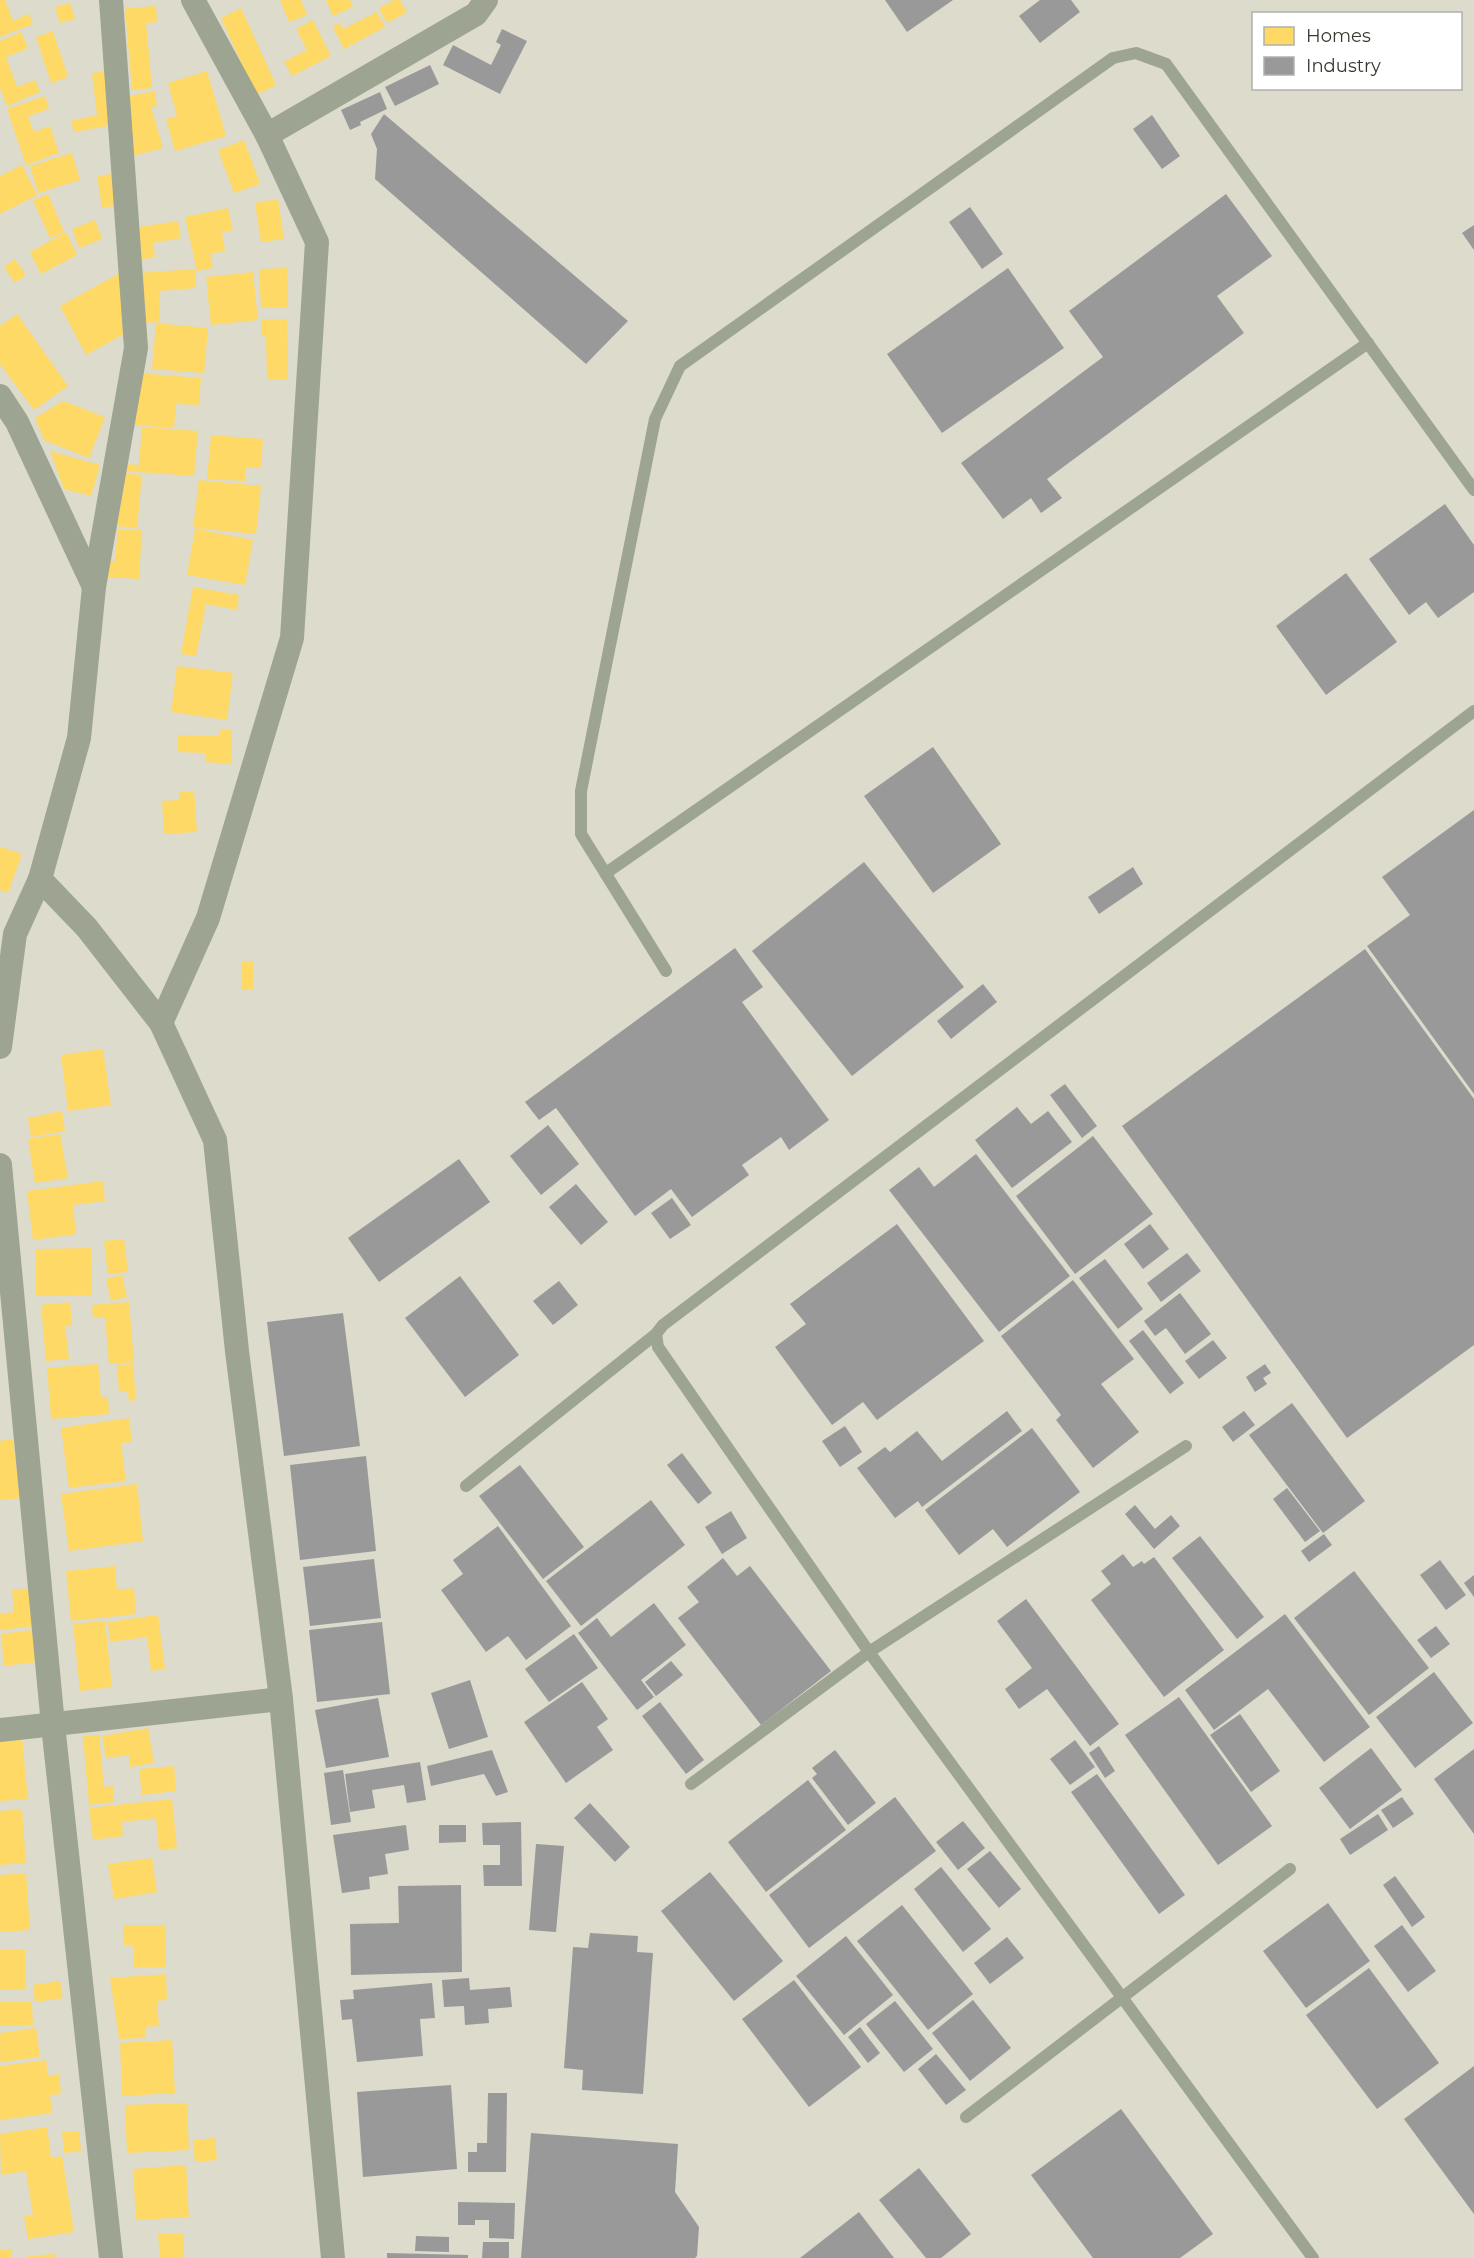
<svg xmlns="http://www.w3.org/2000/svg" width="1474" height="2258" font-family="Montserrat,sans-serif">
	<style>
		.homes { fill: #ffd966 }
		.industry { fill: #999 }
		.lines { fill: none; stroke-linecap: round; stroke-linejoin: round }
		.service { stroke: #9da491; stroke-width: 12 }
		.minor { stroke: #9da491; stroke-width: 24 }
	</style>
	<rect width="100%" height="100%" fill="#dcdbcc"/>
	<g class="homes">
		<polygon points="0,0 5,0 13,21 29,14 33,24 0,37"/>
		<polygon points="280,0 301,0 307,15 289,22"/>
		<polygon points="326,0 350,0 353,7 333,16"/>
		<polygon points="394,0 400,0 407,12 387,23 379,8"/>
		<polygon points="70,3 75,19 60,23 55,7"/>
		<polygon points="156,6 157,22 146,23 152,88 132,90 125,8"/>
		<polygon points="241,8 276,85 256,95 221,18"/>
		<polygon points="377,12 385,27 344,49 333,27 340,23 343,29"/>
		<polygon points="313,20 331,56 292,76 284,62 307,50 296,29"/>
		<polygon points="53,31 68,77 51,83 36,37"/>
		<polygon points="21,32 28,48 6,57 17,87 35,80 40,92 7,106 0,88 0,41"/>
		<polygon points="111,68 113,125 74,132 71,121 97,115 92,74"/>
		<polygon points="207,71 226,136 175,151 166,119 177,116 168,83"/>
		<polygon points="155,91 157,106 151,107 163,148 132,156 129,96"/>
		<polygon points="45,96 49,109 28,116 34,132 50,126 59,153 26,165 7,109"/>
		<polygon points="244,140 260,184 234,193 218,150"/>
		<polygon points="72,153 80,180 38,193 30,166"/>
		<polygon points="22,165 37,195 0,214 0,176"/>
		<polygon points="112,174 118,205 102,208 97,176"/>
		<polygon points="48,194 64,232 50,238 33,200"/>
		<polygon points="278,199 284,239 261,242 255,203"/>
		<polygon points="228,208 233,230 222,232 225,251 210,254 213,268 197,271 185,217"/>
		<polygon points="95,220 102,239 79,248 72,229"/>
		<polygon points="178,221 181,238 153,243 155,257 139,260 133,228"/>
		<polygon points="66,232 77,255 41,274 30,252"/>
		<polygon points="15,259 26,275 15,283 4,267"/>
		<polygon points="287,268 288,307 261,308 259,269"/>
		<polygon points="195,269 196,288 159,291 160,322 141,323 138,273"/>
		<polygon points="253,272 258,320 211,325 206,277"/>
		<polygon points="120,273 129,331 86,355 60,306"/>
		<polygon points="17,314 68,386 34,410 0,364 0,326"/>
		<polygon points="261,319 287,319 288,380 267,380 266,336 261,336"/>
		<polygon points="156,323 208,328 204,373 152,369"/>
		<polygon points="139,373 201,378 199,405 176,404 174,428 135,425"/>
		<polygon points="63,401 105,417 89,458 44,440 35,418"/>
		<polygon points="142,427 198,431 194,476 125,471 125,464 139,465"/>
		<polygon points="211,435 263,439 261,468 246,467 245,481 207,479"/>
		<polygon points="50,451 100,465 91,496 64,489"/>
		<polygon points="121,473 142,475 137,528 116,526"/>
		<polygon points="199,480 261,486 256,534 193,528"/>
		<polygon points="118,529 142,530 139,579 106,577 107,561 115,561"/>
		<polygon points="195,529 253,540 245,585 187,575"/>
		<polygon points="193,587 239,595 237,610 206,604 196,656 181,654"/>
		<polygon points="177,666 233,673 227,720 171,712"/>
		<polygon points="220,729 232,729 231,764 205,762 205,753 178,752 178,735 219,736"/>
		<polygon points="194,791 197,832 164,834 162,801 179,800 179,792"/>
		<polygon points="0,847 22,854 8,893 0,890"/>
		<rect x="242" y="961" width="11" height="29"/>
		<polygon points="103,1049 111,1105 68,1111 61,1055"/>
		<polygon points="62,1111 65,1131 31,1137 28,1118"/>
		<polygon points="60,1134 68,1178 35,1183 28,1139"/>
		<polygon points="103,1181 105,1201 73,1205 76,1234 33,1240 27,1191"/>
		<polygon points="124,1239 128,1272 108,1274 104,1241"/>
		<polygon points="91,1248 92,1295 36,1296 36,1249"/>
		<polygon points="122,1275 127,1297 111,1301 106,1279"/>
		<polygon points="70,1302 72,1326 65,1326 69,1359 46,1361 41,1305"/>
		<polygon points="129,1302 134,1362 109,1364 105,1317 93,1318 92,1305"/>
		<polygon points="98,1364 101,1397 108,1397 109,1414 51,1419 47,1368"/>
		<polygon points="133,1364 136,1400 129,1401 128,1392 119,1392 117,1365"/>
		<polygon points="129,1418 132,1442 121,1443 126,1481 69,1488 61,1428"/>
		<polygon points="13,1439 20,1498 0,1500 0,1441"/>
		<polygon points="137,1484 143,1541 69,1551 61,1494"/>
		<polygon points="115,1566 117,1590 134,1588 136,1614 71,1621 66,1571"/>
		<polygon points="31,1588 34,1626 0,1630 0,1614 14,1612 12,1590"/>
		<polygon points="158,1615 165,1669 151,1671 147,1637 110,1642 108,1622"/>
		<polygon points="105,1621 112,1687 80,1691 73,1624"/>
		<polygon points="32,1630 36,1662 4,1666 1,1634"/>
		<polygon points="148,1728 154,1763 130,1767 129,1755 106,1758 102,1736"/>
		<polygon points="99,1735 104,1787 113,1786 114,1802 89,1805 83,1736"/>
		<polygon points="22,1738 28,1799 0,1801 0,1740"/>
		<polygon points="174,1766 176,1791 142,1795 139,1769"/>
		<polygon points="172,1799 177,1848 159,1850 156,1818 122,1822 123,1836 93,1840 89,1808"/>
		<polygon points="22,1809 26,1863 0,1865 0,1811"/>
		<polygon points="152,1858 157,1892 114,1899 108,1864"/>
		<polygon points="26,1873 30,1930 0,1932 0,1875"/>
		<polygon points="123,1925 166,1925 166,1967 134,1967 134,1945 124,1945"/>
		<polygon points="25,1949 26,1989 0,1990 0,1950"/>
		<polygon points="166,1974 167,2000 157,2001 159,2026 145,2027 145,2038 119,2039 110,1978"/>
		<polygon points="60,1981 63,1998 35,2002 33,1985"/>
		<polygon points="32,2001 33,2025 0,2026 0,2002"/>
		<polygon points="36,2028 40,2057 0,2062 0,2033"/>
		<polygon points="172,2040 175,2093 122,2096 120,2043"/>
		<polygon points="46,2060 48,2076 59,2074 61,2094 50,2095 52,2113 0,2120 0,2066"/>
		<polygon points="187,2103 189,2150 127,2153 125,2105"/>
		<polygon points="47,2127 51,2158 62,2156 74,2232 28,2239 24,2216 33,2215 26,2171 1,2175 0,2134"/>
		<polygon points="79,2131 81,2151 64,2153 62,2132"/>
		<polygon points="215,2138 217,2160 195,2162 193,2140"/>
		<polygon points="186,2165 189,2217 136,2220 133,2169"/>
		<polygon points="183,2233 184,2258 160,2258 158,2234"/>
		<polygon points="11,2249 12,2258 0,2258 0,2250"/>
		<polygon points="55,2254 56,2258 27,2258 27,2256"/>
	</g>
	<g class="industry">
		<polygon points="885,0 953,0 907,32"/>
		<polygon points="1040,0 1071,0 1080,12 1040,43 1019,16"/>
		<polygon points="502,29 527,41 500,94 443,65 453,45 491,65 501,45 496,42"/>
		<polygon points="430,65 439,84 395,106 385,87"/>
		<polygon points="380,92 387,109 360,122 361,125 350,130 341,110"/>
		<polygon points="384,114 628,321 586,364 375,179 377,149 371,134"/>
		<polygon points="1152,115 1180,156 1162,169 1133,129"/>
		<polygon points="1226,194 1272,256 1217,296 1244,333 1047,479 1062,498 1041,513 1031,498 1003,519 961,463 1103,357 1069,311"/>
		<polygon points="970,207 1003,254 982,269 949,222"/>
		<polygon points="1474,225 1474,250 1462,233"/>
		<polygon points="1008,268 1064,348 942,433 887,354"/>
		<polygon points="1445,504 1474,545 1474,592 1438,618 1426,602 1409,615 1369,559"/>
		<polygon points="1346,573 1397,642 1326,695 1276,626"/>
		<polygon points="933,747 1001,844 933,893 864,796"/>
		<polygon points="1474,810 1474,1094 1367,946 1410,915 1382,877"/>
		<polygon points="864,862 964,987 852,1076 752,951"/>
		<polygon points="1133,867 1143,884 1099,914 1088,897"/>
		<polygon points="735,948 763,987 742,1002 829,1120 789,1150 781,1137 742,1165 749,1175 692,1217 671,1189 635,1216 556,1108 539,1120 525,1102"/>
		<polygon points="1365,949 1474,1099 1474,1345 1347,1438 1122,1126"/>
		<polygon points="983,984 997,1002 951,1039 937,1021"/>
		<polygon points="1065,1084 1097,1126 1082,1138 1050,1095"/>
		<polygon points="1017,1107 1031,1124 1048,1111 1072,1142 1012,1188 975,1140"/>
		<polygon points="548,1125 579,1164 541,1195 510,1156"/>
		<polygon points="1093,1136 1153,1214 1075,1274 1016,1196"/>
		<polygon points="976,1154 1070,1276 999,1332 889,1190 919,1167 934,1187"/>
		<polygon points="459,1159 490,1202 379,1282 348,1238"/>
		<polygon points="576,1184 608,1222 581,1245 549,1207"/>
		<polygon points="672,1198 691,1225 670,1239 651,1213"/>
		<polygon points="897,1224 984,1341 877,1420 863,1402 832,1425 775,1347 806,1324 790,1304"/>
		<polygon points="1150,1224 1169,1249 1143,1269 1124,1244"/>
		<polygon points="1187,1253 1201,1271 1161,1302 1147,1283"/>
		<polygon points="1105,1259 1143,1309 1118,1329 1079,1278"/>
		<polygon points="460,1276 519,1355 465,1397 405,1318"/>
		<polygon points="1073,1280 1134,1359 1101,1384 1139,1432 1093,1468 1056,1420 1061,1415 1001,1336"/>
		<polygon points="559,1281 578,1305 553,1325 533,1301"/>
		<polygon points="1180,1293 1211,1334 1185,1354 1166,1328 1155,1336 1144,1321"/>
		<polygon points="343,1313 360,1446 284,1456 267,1322"/>
		<polygon points="1143,1330 1184,1383 1170,1394 1129,1341"/>
		<polygon points="1213,1340 1227,1358 1199,1379 1185,1361"/>
		<polygon points="1265,1364 1271,1373 1263,1378 1267,1384 1255,1392 1246,1377"/>
		<polygon points="1292,1403 1365,1501 1323,1533 1249,1435"/>
		<polygon points="1007,1411 1022,1431 922,1507 918,1501 895,1518 857,1468 885,1447 890,1452 917,1431 942,1461"/>
		<polygon points="1244,1411 1255,1425 1233,1442 1222,1427"/>
		<polygon points="845,1426 862,1452 840,1467 822,1441"/>
		<polygon points="1032,1428 1080,1492 1007,1547 993,1529 959,1555 925,1510"/>
		<polygon points="682,1453 712,1493 698,1504 667,1465"/>
		<polygon points="366,1456 376,1551 300,1560 290,1465"/>
		<polygon points="520,1465 584,1547 543,1579 479,1496"/>
		<polygon points="1287,1488 1320,1531 1305,1542 1273,1499"/>
		<polygon points="651,1500 685,1545 581,1626 546,1581"/>
		<polygon points="1135,1505 1155,1529 1171,1515 1180,1526 1154,1549 1125,1514"/>
		<polygon points="731,1511 747,1538 722,1554 705,1527"/>
		<polygon points="498,1526 571,1626 526,1660 508,1636 486,1652 441,1590 463,1574 453,1560"/>
		<polygon points="1324,1534 1332,1545 1309,1562 1301,1551"/>
		<polygon points="1200,1536 1264,1617 1237,1639 1172,1558"/>
		<polygon points="1123,1554 1133,1567 1142,1561 1144,1564 1154,1557 1224,1650 1164,1697 1091,1600 1111,1584 1101,1571"/>
		<polygon points="723,1558 737,1576 750,1566 831,1671 761,1725 678,1618 699,1602 687,1587"/>
		<polygon points="374,1559 381,1618 310,1626 303,1567"/>
		<polygon points="1440,1560 1466,1595 1446,1610 1420,1575"/>
		<polygon points="1354,1571 1429,1668 1369,1715 1294,1618"/>
		<polygon points="1474,1575 1474,1597 1464,1583"/>
		<polygon points="1026,1599 1119,1724 1090,1746 1047,1689 1019,1709 1005,1689 1032,1668 997,1621"/>
		<polygon points="654,1603 686,1645 641,1680 654,1697 637,1710 578,1633 597,1618 611,1637"/>
		<polygon points="1285,1614 1370,1727 1324,1762 1268,1689 1214,1730 1185,1690"/>
		<polygon points="382,1622 390,1694 317,1702 309,1630"/>
		<polygon points="1436,1626 1450,1644 1431,1658 1417,1640"/>
		<polygon points="574,1634 598,1668 549,1702 525,1669"/>
		<polygon points="671,1661 683,1675 656,1696 645,1682"/>
		<polygon points="1434,1672 1473,1723 1415,1768 1376,1717"/>
		<polygon points="470,1680 488,1737 449,1749 431,1693"/>
		<polygon points="582,1682 608,1719 597,1727 613,1750 566,1783 524,1722"/>
		<polygon points="1179,1697 1272,1826 1218,1865 1125,1735"/>
		<polygon points="378,1698 389,1757 326,1768 315,1710"/>
		<polygon points="660,1702 704,1760 686,1774 642,1716"/>
		<polygon points="1240,1714 1280,1771 1251,1792 1210,1735"/>
		<polygon points="1075,1740 1095,1767 1070,1785 1050,1759"/>
		<polygon points="1099,1746 1115,1771 1105,1778 1089,1753"/>
		<polygon points="1371,1748 1402,1790 1350,1829 1319,1788"/>
		<polygon points="1474,1749 1474,1834 1434,1779"/>
		<polygon points="492,1750 508,1792 496,1796 484,1774 431,1786 427,1766"/>
		<polygon points="835,1750 876,1803 848,1825 812,1778 817,1774 812,1768"/>
		<polygon points="420,1762 426,1800 407,1803 404,1785 372,1790 375,1808 350,1812 345,1774"/>
		<polygon points="343,1770 351,1822 331,1825 324,1773"/>
		<polygon points="1097,1774 1185,1895 1159,1914 1071,1792"/>
		<polygon points="808,1780 846,1830 766,1892 728,1842"/>
		<polygon points="895,1797 936,1851 809,1948 769,1895"/>
		<polygon points="1402,1797 1414,1814 1393,1828 1381,1810"/>
		<polygon points="590,1803 630,1847 615,1862 574,1818"/>
		<polygon points="1378,1814 1388,1830 1350,1855 1340,1839"/>
		<polygon points="963,1821 985,1848 958,1870 936,1842"/>
		<polygon points="521,1822 522,1886 484,1886 483,1865 500,1865 500,1845 483,1845 482,1823"/>
		<polygon points="406,1825 409,1850 385,1854 388,1874 369,1877 370,1889 342,1893 333,1835"/>
		<polygon points="439,1825 466,1825 466,1842 439,1843"/>
		<polygon points="536,1844 564,1846 556,1932 529,1930"/>
		<polygon points="990,1851 1021,1889 999,1908 967,1869"/>
		<polygon points="941,1867 991,1929 963,1952 914,1889"/>
		<polygon points="710,1872 783,1961 734,2001 661,1911"/>
		<polygon points="1395,1876 1425,1917 1412,1927 1383,1885"/>
		<polygon points="461,1885 462,1972 351,1975 350,1924 399,1923 398,1886"/>
		<polygon points="1328,1903 1370,1961 1306,2008 1263,1951"/>
		<polygon points="902,1905 973,1994 928,2030 857,1941"/>
		<polygon points="1402,1925 1436,1971 1408,1992 1374,1946"/>
		<polygon points="590,1933 638,1936 637,1952 653,1953 643,2094 582,2090 583,2070 564,2068 573,1947 588,1948"/>
		<polygon points="846,1936 893,1995 844,2035 796,1976"/>
		<polygon points="1007,1937 1024,1958 990,1984 974,1963"/>
		<polygon points="1369,1968 1439,2063 1377,2109 1306,2015"/>
		<polygon points="469,1978 470,1990 510,1987 512,2007 488,2009 489,2023 465,2025 464,2006 444,2007 442,1980"/>
		<polygon points="794,1980 861,2067 809,2107 742,2019"/>
		<polygon points="432,1983 435,2018 420,2019 423,2056 357,2062 352,2019 342,2020 340,2000 354,1999 353,1990"/>
		<polygon points="973,2000 1011,2048 970,2081 932,2033"/>
		<polygon points="895,2001 933,2049 904,2072 866,2024"/>
		<polygon points="860,2027 880,2053 868,2063 848,2037"/>
		<polygon points="936,2054 966,2090 946,2105 918,2069"/>
		<polygon points="1474,2066 1474,2214 1404,2119"/>
		<polygon points="451,2085 457,2169 363,2177 357,2092"/>
		<polygon points="488,2093 507,2093 506,2172 468,2172 468,2152 477,2152 477,2143 487,2143"/>
		<polygon points="1121,2109 1213,2234 1180,2258 1093,2258 1031,2175"/>
		<polygon points="531,2133 678,2144 675,2192 699,2227 697,2256 695,2258 521,2258"/>
		<polygon points="919,2168 971,2234 941,2258 926,2258 879,2200"/>
		<polygon points="458,2202 515,2203 514,2239 489,2238 489,2220 475,2220 475,2225 458,2225"/>
		<polygon points="859,2212 894,2258 800,2258"/>
		<polygon points="416,2236 449,2237 449,2252 415,2251"/>
		<polygon points="483,2242 509,2242 509,2258 482,2258"/>
		<polygon points="387,2253 468,2255 468,2258 387,2258"/>
	</g>
	<g class="lines">
		<g class="service">
			<polyline points="606,873 1368,343"/>
			<polyline points="666,971 581,834 581,791 655,419 680,366 1113,58 1136,53 1166,64 1474,490"/>
			<polyline points="466,1486 656,1334"/>
			<polyline points="691,1784 869,1652 1186,1446"/>
			<polyline points="966,2117 1290,1869"/>
			<polyline points="1313,2258 869,1652 658,1347 656,1334 663,1325 1474,711"/>
		</g>
		<g class="minor">
			<polyline points="111,0 136,348 94,587 79,738 40,879 87,928 161,1023 215,1140 237,1351 281,1699 333,2258"/>
			<polyline points="267,135 476,14 486,0"/>
			<polyline points="0,396 17,422 94,587"/>
			<polyline points="161,1023 208,918 292,638 317,242 267,135 193,0"/>
			<polyline points="0,1047 15,934 40,879"/>
			<polyline points="0,1165 53,1725 111,2258"/>
			<polyline points="0,1730 281,1699"/>
		</g>
	</g>
	<rect x="1252" y="12" width="210" height="78" fill="#ffffff" stroke="#b0b0ab" stroke-width="1.5"/>
	<rect x="1264" y="27" width="30" height="18" fill="#ffd966" stroke="#b0b0ab" stroke-width="1.5"/>
	<text x="1306" y="42" font-size="18" fill="#39392e">Homes</text>
	<rect x="1264" y="57" width="30" height="18" fill="#999999" stroke="#b0b0ab" stroke-width="1.5"/>
	<text x="1306" y="72" font-size="18" fill="#39392e">Industry</text>
</svg>
